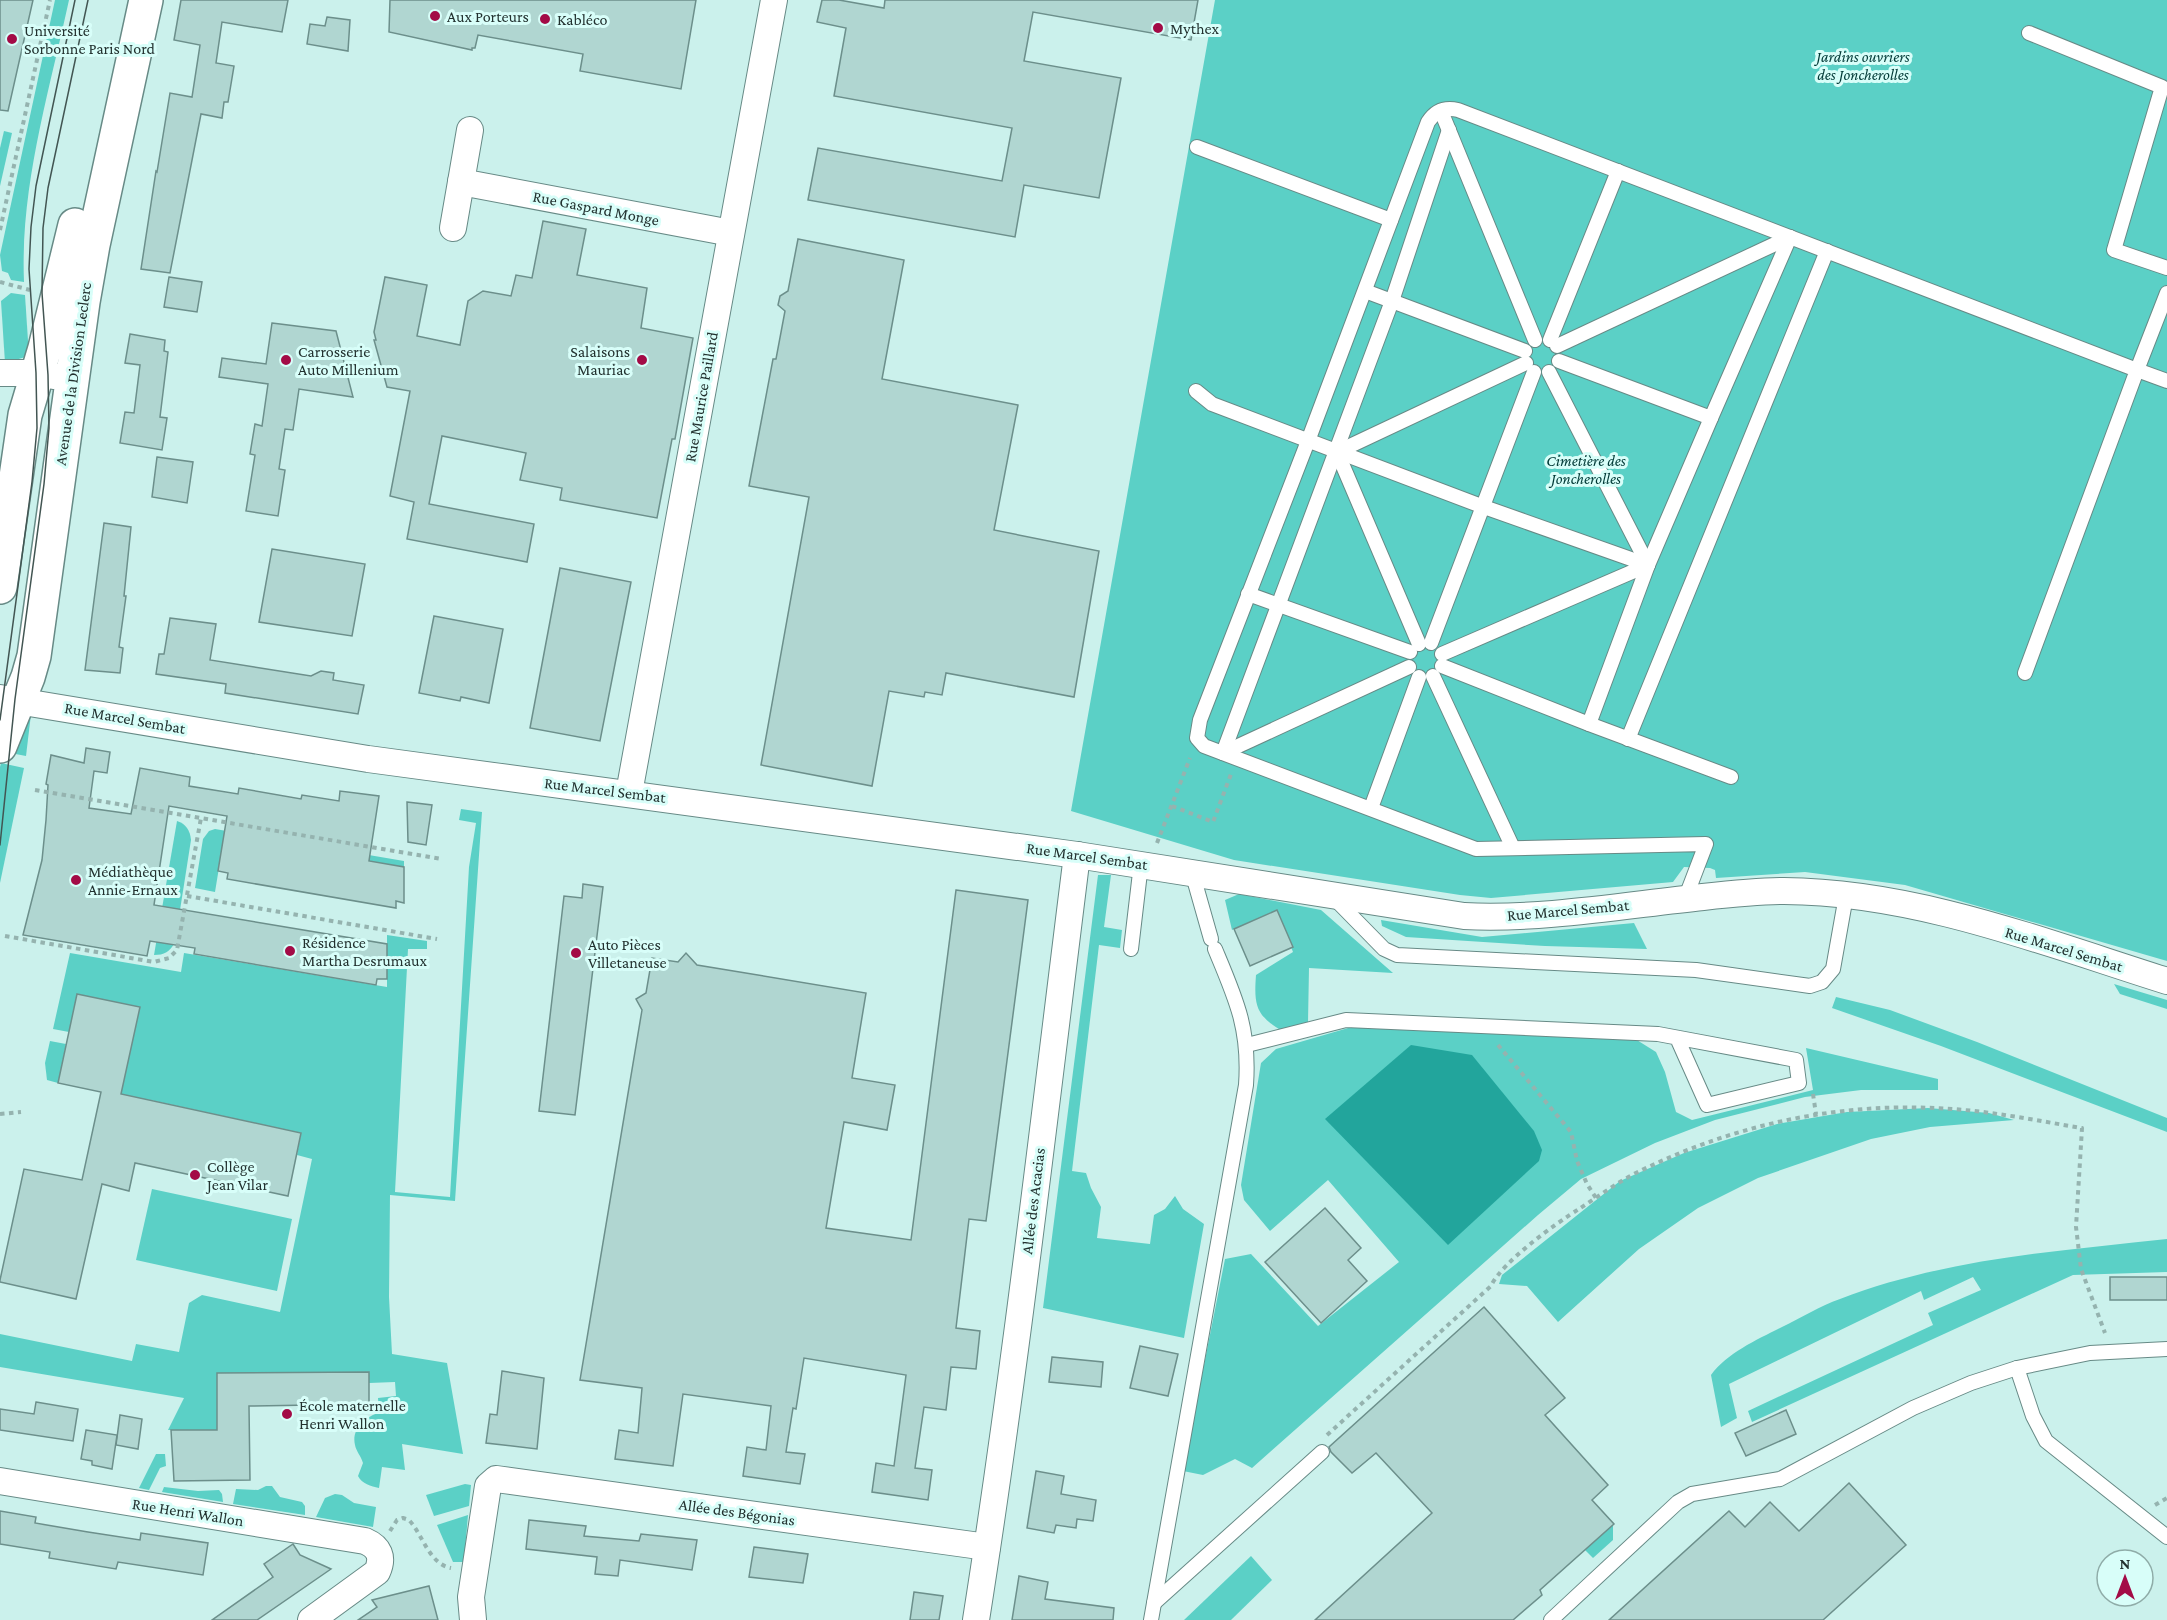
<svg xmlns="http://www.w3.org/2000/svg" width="2167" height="1620" font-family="'Crimson Pro',serif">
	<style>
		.green { fill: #5bd0c6 }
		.water { fill: #22a59c }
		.building { fill: #b0d6d1; stroke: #6c8f8b; stroke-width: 1.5 }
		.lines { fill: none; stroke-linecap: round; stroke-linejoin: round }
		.lane-casing { stroke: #678a86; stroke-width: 16 }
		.street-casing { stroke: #678a86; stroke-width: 28 }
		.secondary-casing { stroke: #678a86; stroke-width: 36 }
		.path { stroke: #95b3af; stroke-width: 4; stroke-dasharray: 4.5 4.5; stroke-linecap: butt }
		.lane { stroke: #fff; stroke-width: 14 }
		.street { stroke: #fff; stroke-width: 26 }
		.secondary { stroke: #fff; stroke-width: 33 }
		.tram { stroke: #425552; stroke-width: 1.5 }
		.poi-dot { fill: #a30b46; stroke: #d8fef9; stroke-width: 2 }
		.labels { text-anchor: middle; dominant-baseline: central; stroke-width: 6; stroke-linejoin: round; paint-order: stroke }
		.poi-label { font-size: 16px; fill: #22312f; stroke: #d8fef9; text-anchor: start }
		.park-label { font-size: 16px; font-style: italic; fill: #003936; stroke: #d8fef9 }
		.street-label { font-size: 16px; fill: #22312f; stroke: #d8fef9 }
	</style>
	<rect width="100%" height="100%" fill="#cbf1ec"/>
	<g class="green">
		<path d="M55 0H69C49 93 20 186 24 282L11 280 8 273 2 271 0 255Z"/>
		<polygon points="1215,0 2167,0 2167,961 1905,885 1805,872 1716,878 1715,870 1710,868 1684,867 1673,882 1491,898 1460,895 1234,860 1071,811"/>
		<polygon points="4,131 12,133 0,186 0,148"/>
		<polygon points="11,293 25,295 29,356 5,363 1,301"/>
		<polygon points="31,714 26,756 5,752"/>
		<polygon points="1,763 24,768 0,883 0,767"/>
		<path d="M461 809 482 812 455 1201 390 1195 389 1297 392 1354 447 1363 463 1454 402 1444 405 1470 382 1467 379 1488C371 1486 362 1484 358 1476L363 1463C361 1456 356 1451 355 1445 351 1429 366 1416 379 1413L378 1398 396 1396 395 1382 369 1383 217 1373V1430H168L184 1398 0 1367V1334L132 1361 136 1344 179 1352 189 1303 202 1295 280 1312 312 1159 297 1155 301 1133 150 1100 120 1096 139 1008 77 994 69 1032 53 1029 70 953 181 972 184 953 387 987V935L427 941V949H408L395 1192 450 1197 469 867 476 823 459 820Z"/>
		<path d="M177 821C186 824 190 830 191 840L175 942C170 952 164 955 154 955Z"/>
		<polygon points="215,829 404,861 404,867 224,837 215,892 195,888 203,839 209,831"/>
		<polygon points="1098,875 1111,875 1104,927 1122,930 1120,948 1099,945 1072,1171 1086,1173 1091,1188 1101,1207 1097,1238 1150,1244 1154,1215 1165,1209 1175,1196 1183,1209 1204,1224 1184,1338 1043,1308"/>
		<path d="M1239 894 1321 910 1393 973 1309 968 1308 1023 1282 1031C1255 1015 1254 1004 1256 975L1293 952 1277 910 1232 930 1225 900Z"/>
		<polygon points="1381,920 1482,937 1634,923 1647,949 1545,946 1406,937 1382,926"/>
		<polygon points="2114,984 2167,1000 2167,1009 2120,994"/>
		<polygon points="1836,997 1890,1010 1977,1042 2167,1118 2167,1132 1941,1046 1832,1008"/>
		<polygon points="1355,1026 1632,1037 1656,1052 1665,1072 1676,1112 1692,1120 1813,1090 1806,1048 1938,1079 1938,1090 1861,1090 1805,1097 1715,1120 1655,1143 1581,1179 1538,1215 1252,1468 1235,1459 1203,1475 1183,1471 1225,1259 1251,1254 1318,1326 1399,1262 1328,1180 1270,1231 1244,1200 1241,1185 1261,1063 1276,1049"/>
		<polygon points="50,1041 66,1044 58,1083 47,1080 45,1063"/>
		<polygon points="1928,1108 1989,1113 2014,1120 1930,1127 1871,1139 1758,1178 1698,1208 1639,1249 1558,1322 1527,1286 1499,1284 1502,1275 1620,1181 1684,1153 1777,1124 1847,1112"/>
		<polygon points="152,1189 292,1219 277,1291 136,1260"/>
		<path d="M2167 1239V1272L2073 1275 1752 1422 1748 1411 1933 1325 1928 1313 1981 1290 1973 1277 1924 1300 1921 1291 1729 1384 1737 1418 1721 1427 1711 1375C1727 1353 1758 1339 1782 1327 1801 1318 1820 1306 1840 1299 1943 1259 2058 1251 2167 1239Z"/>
		<polygon points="156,1454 165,1454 166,1466 160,1468 149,1490 139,1488"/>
		<polygon points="465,1484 471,1485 469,1506 434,1516 426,1495"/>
		<polygon points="266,1486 272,1486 280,1497 302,1502 305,1506 305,1515 233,1504 236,1489 258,1490"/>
		<polygon points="164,1487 198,1491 219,1490 222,1494 223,1502 162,1492"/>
		<polygon points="335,1494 342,1495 354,1503 376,1507 373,1527 316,1517 325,1498"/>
		<polygon points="468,1515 464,1562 453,1562 437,1525"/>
		<polygon points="1613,1523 1613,1540 1593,1558 1584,1549"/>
		<polygon points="1251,1556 1272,1580 1231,1620 1184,1620"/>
	</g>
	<polygon class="water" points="1411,1045 1472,1055 1534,1131 1542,1150 1539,1161 1448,1245 1325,1119"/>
	<g class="building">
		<polygon points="0,0 33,0 8,111 0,110"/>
		<polygon points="181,0 288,0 282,32 222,22 216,63 234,66 228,102 224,102 222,118 201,114 170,273 141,269 156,171 157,172 170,93 192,97 200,45 174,40"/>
		<polygon points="390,0 696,0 681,89 580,71 583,54 478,35 475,48 472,48 472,50 389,32"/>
		<polygon points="822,0 839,0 884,8 885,0 1198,0 1191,40 1033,12 1024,61 1121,78 1099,198 1024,185 1015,237 808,200 818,148 1002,181 1012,128 834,96 846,28 817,22"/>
		<polygon points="327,17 350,20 348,51 307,44 310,24 325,26"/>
		<polygon points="543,221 586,229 577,275 647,288 641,328 693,338 675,439 672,439 657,518 560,500 562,488 520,480 526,453 442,436 429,504 534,524 527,562 407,539 414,502 390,496 410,391 387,387 374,340 376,340 374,332 385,277 427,285 417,336 460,345 468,301 483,291 511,296 516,275 532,278"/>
		<polygon points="798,239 904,260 882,379 1018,405 994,530 1099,551 1074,697 946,673 942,695 925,692 924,697 889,691 872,786 761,765 809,497 749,486 773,359 776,359 785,311 778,305 780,296 788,291"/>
		<polygon points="169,277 202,282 197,312 164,307"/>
		<polygon points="272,323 336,331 353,397 299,389 293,430 285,429 279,469 285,470 278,516 246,511 255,455 250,454 255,424 262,426 268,384 219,377 222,358 266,364"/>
		<polygon points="130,334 165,340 164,351 168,352 160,417 167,418 162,450 120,443 125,412 134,413 140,365 125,363"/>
		<polygon points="157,457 193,462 187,503 152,497"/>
		<polygon points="104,523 131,527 124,596 126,596 119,647 123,648 120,673 85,670"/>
		<polygon points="272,549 365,564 352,636 259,622"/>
		<polygon points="560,568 631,582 600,741 530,728"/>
		<polygon points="434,616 503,629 489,703 461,697 460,701 419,693"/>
		<polygon points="170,618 216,624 210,660 311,676 321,671 334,673 333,680 364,685 358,714 225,693 226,684 156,674 159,654 164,654"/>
		<polygon points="86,748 110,752 107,773 94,771 89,808 131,814 140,768 190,777 189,786 238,794 239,788 301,799 302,795 339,801 340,791 379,796 369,861 404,867 404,903 396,901 396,908 227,879 228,873 218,871 227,816 169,806 154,905 387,944 387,979 377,979 376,985 194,954 195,948 150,941 147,956 23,935 42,860 46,820 48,785 46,784 51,755 84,763"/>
		<polygon points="407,802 432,805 426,845 408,842"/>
		<polygon points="583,884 603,887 575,1115 539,1111 564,896 582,898"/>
		<polygon points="956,890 1028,900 986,1221 969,1219 956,1328 980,1331 976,1369 951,1367 946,1410 924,1407 915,1468 932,1470 928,1500 872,1492 876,1463 894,1466 906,1375 804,1358 796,1409 793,1408 786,1452 805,1454 800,1484 743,1476 747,1447 766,1450 771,1406 683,1394 673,1466 615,1459 619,1430 638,1433 642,1388 580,1380 642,1010 636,999 646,993 652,958 678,962 686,953 697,965 866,993 852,1078 895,1085 887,1130 844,1122 826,1228 911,1240"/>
		<polygon points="1277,910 1293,947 1250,966 1234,929"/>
		<polygon points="77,994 140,1007 121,1094 301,1133 288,1196 135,1163 129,1191 102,1184 76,1299 0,1282 0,1280 24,1169 82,1180 101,1092 58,1083"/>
		<polygon points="1325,1208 1361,1248 1348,1260 1367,1281 1321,1323 1265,1262"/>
		<rect x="2110" y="1277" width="57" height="23"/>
		<polygon points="1484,1307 1565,1398 1545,1415 1608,1485 1592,1500 1614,1524 1540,1590 1542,1595 1513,1620 1315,1620 1432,1513 1376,1453 1352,1473 1331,1452 1329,1447"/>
		<polygon points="1140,1346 1178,1354 1168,1396 1130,1388"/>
		<polygon points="1052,1357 1103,1362 1101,1387 1049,1382"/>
		<polygon points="502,1371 544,1378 537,1449 486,1443 490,1414 497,1415"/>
		<polygon points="369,1372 369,1404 249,1406 250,1480 174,1481 171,1430 217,1430 217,1373"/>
		<polygon points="36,1402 78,1409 73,1441 0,1430 0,1409 34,1414"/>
		<polygon points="1786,1410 1796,1434 1746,1456 1735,1433"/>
		<polygon points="120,1415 142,1419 138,1449 116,1445"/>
		<polygon points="86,1430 117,1435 112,1469 92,1465 92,1461 81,1459"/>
		<polygon points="1036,1471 1064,1476 1061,1494 1096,1500 1093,1521 1077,1519 1076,1528 1056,1525 1054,1533 1027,1528"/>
		<polygon points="1849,1483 1906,1545 1823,1620 1609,1620 1729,1511 1745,1527 1770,1502 1799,1531"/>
		<polygon points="0,1511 36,1517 35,1523 88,1532 140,1540 141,1533 208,1543 203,1575 118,1562 116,1569 49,1558 50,1552 0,1544"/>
		<polygon points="529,1520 586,1526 584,1536 639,1541 641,1534 697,1540 692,1570 620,1560 618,1576 595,1574 597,1557 526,1549"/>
		<polygon points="293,1544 300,1555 331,1569 257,1620 212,1620 273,1577 264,1564"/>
		<polygon points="754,1547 808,1554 803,1583 749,1577"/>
		<polygon points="1019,1576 1048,1582 1045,1599 1114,1608 1113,1620 1012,1620"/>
		<polygon points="429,1586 438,1620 358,1620 377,1607 372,1600"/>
		<polygon points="914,1592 943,1596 939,1620 910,1620"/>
	</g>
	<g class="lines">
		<g class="lane-casing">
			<g id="lane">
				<polyline points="2029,33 2162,87 2114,250 2167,268"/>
				<polyline points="1441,111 1535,340"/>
				<polyline points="1197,147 1391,220"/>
				<polyline points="1365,291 1525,351"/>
				<polyline points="2167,293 2137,370 2167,381"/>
				<polyline points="1550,340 1618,171"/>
				<polyline points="1557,346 1790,237"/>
				<polyline points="1559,361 1711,418 1790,237"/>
				<polyline points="1549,372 1648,565"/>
				<polyline points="1196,391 1212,404 1484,507 1648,565 1442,654"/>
				<polyline points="1248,594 1410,652"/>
				<polyline points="1431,643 1534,372"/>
				<polyline points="1419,644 1337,452 1526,363"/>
				<polyline points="1442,666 1589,724 1731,777"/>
				<polyline points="1433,676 1513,848"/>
				<polyline points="1589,724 1648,565 1711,418"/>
				<polyline points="1628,739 1827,251"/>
				<polyline points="1223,753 1392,301 1449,130"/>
				<polyline points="1223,753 1409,667"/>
				<polyline points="1371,808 1419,677"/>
				<polyline points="1192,872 1211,939"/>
				<polyline points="1334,898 1384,949 1397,955 1696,970 1810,986 1822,982 1833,969 1846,896"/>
				<path d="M1685 899 1706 844 1476 849 1204 746 1197 738 1200 720 1308 441 1428 122C1435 111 1445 107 1458 110L2137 370 2025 673"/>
				<polyline points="1131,949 1141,864"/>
				<polyline points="1247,1045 1346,1020 1658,1034 1796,1060 1799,1083 1707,1105 1677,1038"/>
				<polyline points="2017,1368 2033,1416 2046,1441 2167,1537"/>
				<polyline points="1154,1603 1322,1452"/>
				<path d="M1151 1620 1246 1085C1250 1029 1236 999 1215 949"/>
				<polyline points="1551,1620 1678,1502 1692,1494 1780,1479 1913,1408 1971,1383 2017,1368 2090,1353 2167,1349"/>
			</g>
		</g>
		<g class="street-casing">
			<g id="street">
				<polyline points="470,130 461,182 731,233"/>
				<polyline points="453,228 461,182"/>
				<polyline points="0,373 36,373 54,376"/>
				<path d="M0 698 368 759 1077 855 1464 916C1541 920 1626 905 1703 897 1730 894 1757 891 1784 891 1916 892 2043 942 2167 981"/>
				<polyline points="629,793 774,0"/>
				<path d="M0 1481 365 1541C379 1547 384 1557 377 1572L311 1620"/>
				<polyline points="473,1620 471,1597 488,1486 496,1479 987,1547"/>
				<path d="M976 1620C1016 1366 1045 1110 1077 855"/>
			</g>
		</g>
		<g class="secondary-casing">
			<g id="secondary">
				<polyline points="0,587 25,415 45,348 75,225"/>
				<polyline points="0,746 28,677 34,656 83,302 93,245 146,0"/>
			</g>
		</g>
		<g class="path">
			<polyline points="0,230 50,0"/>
			<polyline points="0,282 30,290"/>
			<polyline points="35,790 442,859"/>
			<polyline points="1172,806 1213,822 1231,774"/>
			<polyline points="1157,843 1190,758"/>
			<polyline points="187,896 437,939"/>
			<polyline points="5,936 154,962 169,958 177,950 201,818"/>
			<polyline points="1498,1045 1571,1132 1577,1161 1587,1184 1596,1198"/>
			<polyline points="1813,1094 1816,1114"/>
			<polyline points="0,1114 21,1112"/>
			<path d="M1327 1435 1491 1286C1502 1262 1555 1224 1579 1209 1599 1196 1619 1181 1640 1171 1738 1123 1844 1101 1952 1109 1996 1112 2039 1121 2082 1128L2076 1227 2081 1269 2105 1333"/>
			<polyline points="2155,1505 2167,1498"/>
			<path d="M390 1531 397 1520 403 1518 409 1520C423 1535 429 1564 451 1568"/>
		</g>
		<use href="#lane" class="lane"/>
		<use href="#street" class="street"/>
		<use href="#secondary" class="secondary"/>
		<g class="tram">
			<polyline points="0,720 32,482 37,428 36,373 29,269 31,227 36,186 75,0"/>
			<polyline points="0,845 15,699 44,484 49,428 48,375 42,293 43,228 48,188 88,0"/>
		</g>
	</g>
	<g class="poi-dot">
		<circle cx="435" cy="16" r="6"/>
		<circle cx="545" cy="19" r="6"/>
		<circle cx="1158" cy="28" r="6"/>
		<circle cx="12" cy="39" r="6"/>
		<circle cx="286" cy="360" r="6"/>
		<circle cx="642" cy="360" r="6"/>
		<circle cx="76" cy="880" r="6"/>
		<circle cx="290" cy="951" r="6"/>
		<circle cx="576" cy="953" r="6"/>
		<circle cx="195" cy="1175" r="6"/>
		<circle cx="287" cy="1414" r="6"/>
	</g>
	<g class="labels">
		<g class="poi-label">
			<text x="447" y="16">Aux Porteurs</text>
			<text x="557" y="19">Kabléco</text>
			<text x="1170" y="28">Mythex</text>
			<text x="24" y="30">Université<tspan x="24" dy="18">Sorbonne Paris Nord</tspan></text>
			<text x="298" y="351">Carrosserie<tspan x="298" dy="18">Auto Millenium</tspan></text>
			<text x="630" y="351" text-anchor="end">Salaisons<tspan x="630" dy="18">Mauriac</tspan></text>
			<text x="88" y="871">Médiathèque<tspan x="88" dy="18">Annie-Ernaux</tspan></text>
			<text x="302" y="942">Résidence<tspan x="302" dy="18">Martha Desrumaux</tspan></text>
			<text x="588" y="944">Auto Pièces<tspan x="588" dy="18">Villetaneuse</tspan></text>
			<text x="207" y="1166">Collège<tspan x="207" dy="18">Jean Vilar</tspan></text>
			<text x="299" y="1405">École maternelle<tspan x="299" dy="18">Henri Wallon</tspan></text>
		</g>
		<g class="park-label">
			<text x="1863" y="56">Jardins ouvriers<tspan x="1863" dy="18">des Joncherolles</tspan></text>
			<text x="1586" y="460">Cimetière des<tspan x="1586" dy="18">Joncherolles</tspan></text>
		</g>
		<g class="street-label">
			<text transform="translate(596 208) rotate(11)">Rue Gaspard Monge</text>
			<text transform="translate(73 374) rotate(-82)">Avenue de la Division Leclerc</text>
			<text transform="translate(701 397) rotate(-80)">Rue Maurice Paillard</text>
			<text transform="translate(125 718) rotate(10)">Rue Marcel Sembat</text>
			<text transform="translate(605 790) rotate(7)">Rue Marcel Sembat</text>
			<text transform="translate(1087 856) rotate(8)">Rue Marcel Sembat</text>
			<text transform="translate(1568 910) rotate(-5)">Rue Marcel Sembat</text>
			<text transform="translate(2064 949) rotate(17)">Rue Marcel Sembat</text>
			<text transform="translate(1033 1201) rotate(-83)">Allée des Acacias</text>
			<text transform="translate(188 1512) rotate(9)">Rue Henri Wallon</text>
			<text transform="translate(737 1512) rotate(8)">Allée des Bégonias</text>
		</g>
	</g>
	<g transform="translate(2125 1578)"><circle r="28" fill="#d8fef9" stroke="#8faca8" stroke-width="1.5"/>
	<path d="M0-4.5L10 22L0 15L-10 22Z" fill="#a30b46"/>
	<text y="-9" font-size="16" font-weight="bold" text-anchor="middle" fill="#22312f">N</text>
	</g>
</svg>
